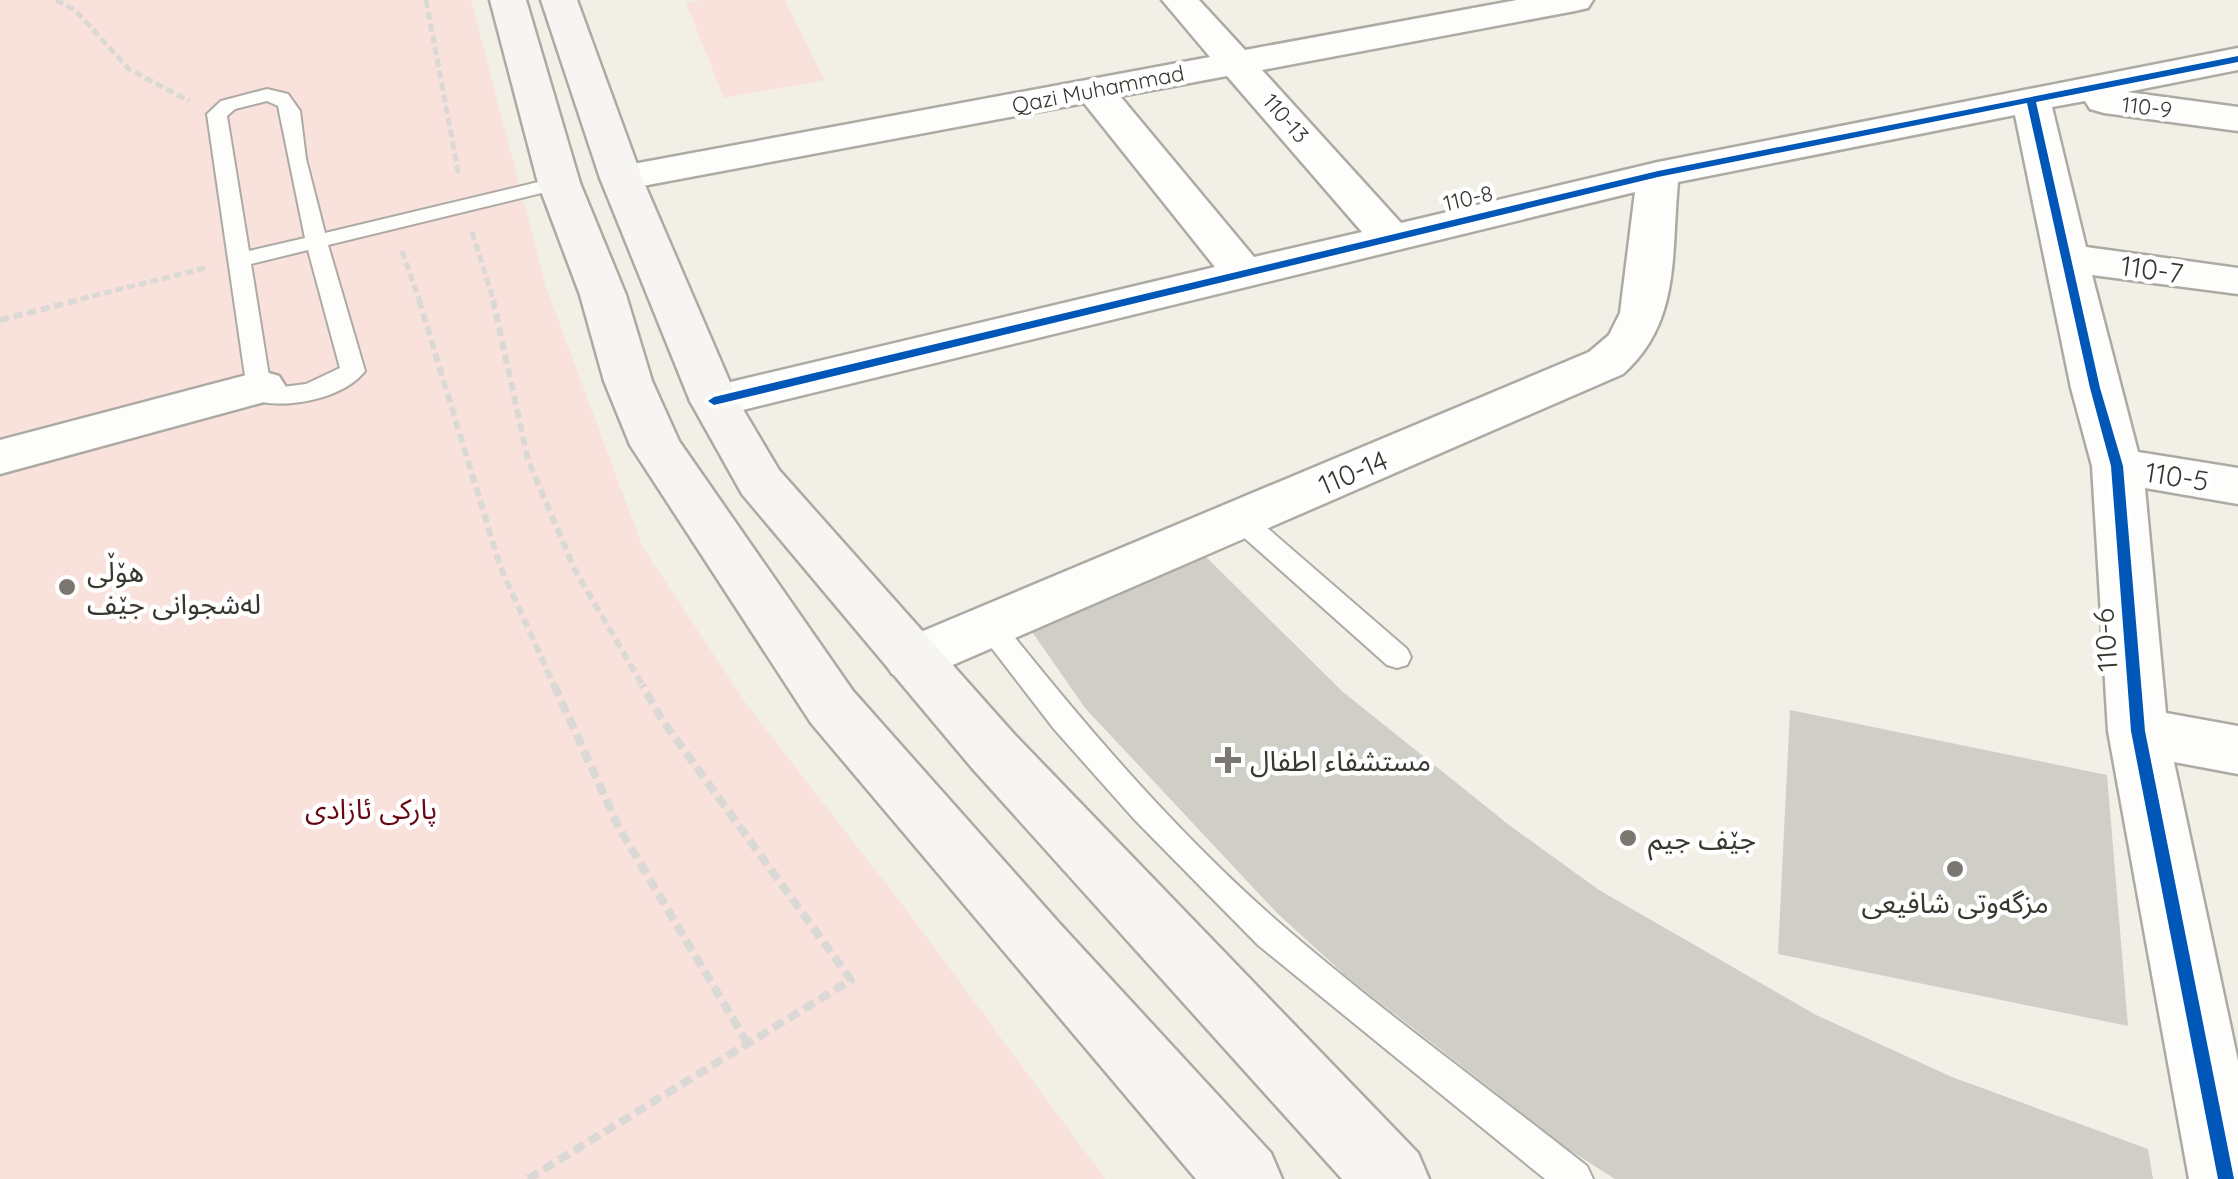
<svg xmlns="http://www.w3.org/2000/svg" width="2238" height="1179" font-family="Quicksand,'Noto Sans Arabic',sans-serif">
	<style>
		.green { fill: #f9e1dc }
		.building { fill: #cfcec7 }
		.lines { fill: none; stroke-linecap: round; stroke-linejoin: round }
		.lane-casing { stroke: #acaaa3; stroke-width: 4 }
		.street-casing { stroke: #acaaa3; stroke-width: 5 }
		.secondary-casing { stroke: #acaaa3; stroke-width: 5 }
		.path-far2 { stroke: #dad9d6; stroke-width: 5; stroke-dasharray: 8 4; stroke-linecap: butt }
		.path-far1 { stroke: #dad9d6; stroke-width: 6; stroke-dasharray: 9 5; stroke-linecap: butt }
		.path { stroke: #dad9d6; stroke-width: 8; stroke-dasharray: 12 6; stroke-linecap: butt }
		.lane { fill: #fdfdfb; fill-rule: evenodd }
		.street { fill: #fdfdfb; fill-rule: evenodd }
		.secondary { fill: #f7f5f2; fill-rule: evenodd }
		.cycleway-casing { stroke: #fff; stroke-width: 7 }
		.cycleway { fill: #0057b8; fill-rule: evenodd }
		.poi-dot { fill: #79776f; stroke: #fff; stroke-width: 4 }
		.labels { text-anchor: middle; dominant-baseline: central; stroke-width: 9; stroke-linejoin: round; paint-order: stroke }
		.far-street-label { font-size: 22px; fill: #38362f; stroke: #fff }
		.street-label { font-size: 28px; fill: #38362f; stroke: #fff }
		.poi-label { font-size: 28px; fill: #38362f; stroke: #fff; text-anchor: start }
		.park-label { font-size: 28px; fill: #670912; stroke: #fff }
	</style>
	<rect width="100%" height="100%" fill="#f2efe6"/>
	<g class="green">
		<polygon points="0,0 471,0 546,287 643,548 747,705 911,916 1105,1179 0,1179"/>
		<polygon points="701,0 785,0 824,80 724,98 686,3"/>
	</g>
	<g class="building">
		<polygon points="1206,557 1343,692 1509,825 1599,890 1816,1015 1952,1077 2148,1149 2153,1179 1615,1179 1571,1151 1346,976 1277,913 1085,708 1026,623"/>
		<polygon points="1790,710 2107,775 2128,1026 1778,954"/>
	</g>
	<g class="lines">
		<g class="lane-casing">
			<g id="lane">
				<path d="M267 89 288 94 300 111 306 159 325 233 559 177 569 183 566 187 328 245 365 371C344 398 290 409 257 401L245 376 207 114 221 101ZM267 101 278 106 305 238 249 251 227 116 235 109ZM308 250 340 368 306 384 275 388 269 376 251 264Z"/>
				<polygon points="1241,511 1250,513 1407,649 1411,657 1407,665 1397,668 1387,665 1232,527 1228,520 1232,513"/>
				<path d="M990 615 1000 619C1086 727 1178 835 1283 926 1380 1010 1486 1086 1587 1166L1593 1179H1545L1258 945 1134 819 1054 729 980 633 976 626 980 619Z"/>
			</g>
		</g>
		<g class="street-casing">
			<g id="street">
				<path d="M1162 0H1199L1245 50 1517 0H1593L1588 8 1575 11 1262 70 1401 223 1658 162 2238 48V70L2127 92 2238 107V131L2104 113 2090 109 2085 101 2052 107 2086 247 2238 268V294L2092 275 2138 452 2238 468V504L2145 488 2166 713 2238 726V774L2174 762 2238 1061V1179H2189L2108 731 2092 466 2071 388 2015 115 1678 182C1671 255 1681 322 1623 374L932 674 912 681 892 674 883 659 892 644 1589 352 1609 335 1620 313 1635 192 714 417 697 412 690 401 697 390 1215 267 1084 103 621 190 606 187 600 178 606 169 1210 57ZM1227 76 1362 232 1254 257 1120 96Z"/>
				<polygon points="262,371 279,376 286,387 279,398 0,474 0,440"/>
			</g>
		</g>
		<g class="secondary-casing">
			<g id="secondary">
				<polygon points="490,0 526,0 580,183 626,295 652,381 679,441 853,691 1060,924 1271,1153 1282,1179 1196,1179 811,723 630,445 604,381 580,295 538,183"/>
				<polygon points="541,0 577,0 642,178 738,401 779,470 1014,734 1418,1153 1429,1179 1342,1179 972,768 742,494 690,401 600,178"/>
			</g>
		</g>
		<g class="path-far2">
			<polyline points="56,0 75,10 129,69 189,101"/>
			<polyline points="426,0 459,176"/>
			<polyline points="472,232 494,302"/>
			<polyline points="402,251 420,302"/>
			<polyline points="69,302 209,267"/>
		</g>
		<g class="path-far1">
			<polyline points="419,300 500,566 555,688"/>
			<polyline points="493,300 528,460 575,570 644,688"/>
			<polyline points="0,320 79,300"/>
		</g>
		<g class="path">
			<polyline points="554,685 619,828 748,1044"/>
			<polyline points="528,1179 851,980 663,721 642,685"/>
		</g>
		<use href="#lane" class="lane"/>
		<use href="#street" class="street"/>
		<use href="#secondary" class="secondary"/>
		<g class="cycleway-casing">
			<polygon id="cycleway" points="2238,56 2238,62 2036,102 2100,388 2123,466 2145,731 2234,1179 2218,1179 2131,731 2111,466 2090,388 2027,103 1658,177 714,405 708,401 714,397 1658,171"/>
		</g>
		<use href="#cycleway" class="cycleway"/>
	</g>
	<g class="poi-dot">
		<circle cx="67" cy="587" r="10"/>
		<path d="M1223 745h10v10h10v10h-10v10h-10v-10h-10v-10h10z"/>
		<circle cx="1628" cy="838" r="10"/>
		<circle cx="1955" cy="869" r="10"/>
	</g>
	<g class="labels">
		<g class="far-street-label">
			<text transform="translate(1098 89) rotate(-11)">Qazi Muhammad</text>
			<text transform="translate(2147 107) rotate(7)">110-9</text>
			<text transform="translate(1286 118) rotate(49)">110-13</text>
			<text transform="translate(1468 198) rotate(-13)">110-8</text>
		</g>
		<g class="street-label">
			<text transform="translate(2152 269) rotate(8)">110-7</text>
			<text transform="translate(1353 472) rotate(-23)">110-14</text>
			<text transform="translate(2177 476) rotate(9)">110-5</text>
			<text transform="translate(2105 640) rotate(-94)">110-6</text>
		</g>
		<g class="poi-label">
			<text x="87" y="571">هۆڵی<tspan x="87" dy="32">لەشجوانی جێف</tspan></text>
			<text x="1250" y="760">مستشفاء اطفال</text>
			<text x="1648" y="838">جێف جیم</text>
			<text x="1955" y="902" text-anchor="middle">مزگەوتی شافیعی</text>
		</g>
		<g class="park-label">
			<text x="371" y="808">پارکی ئازادی</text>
		</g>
	</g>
</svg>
